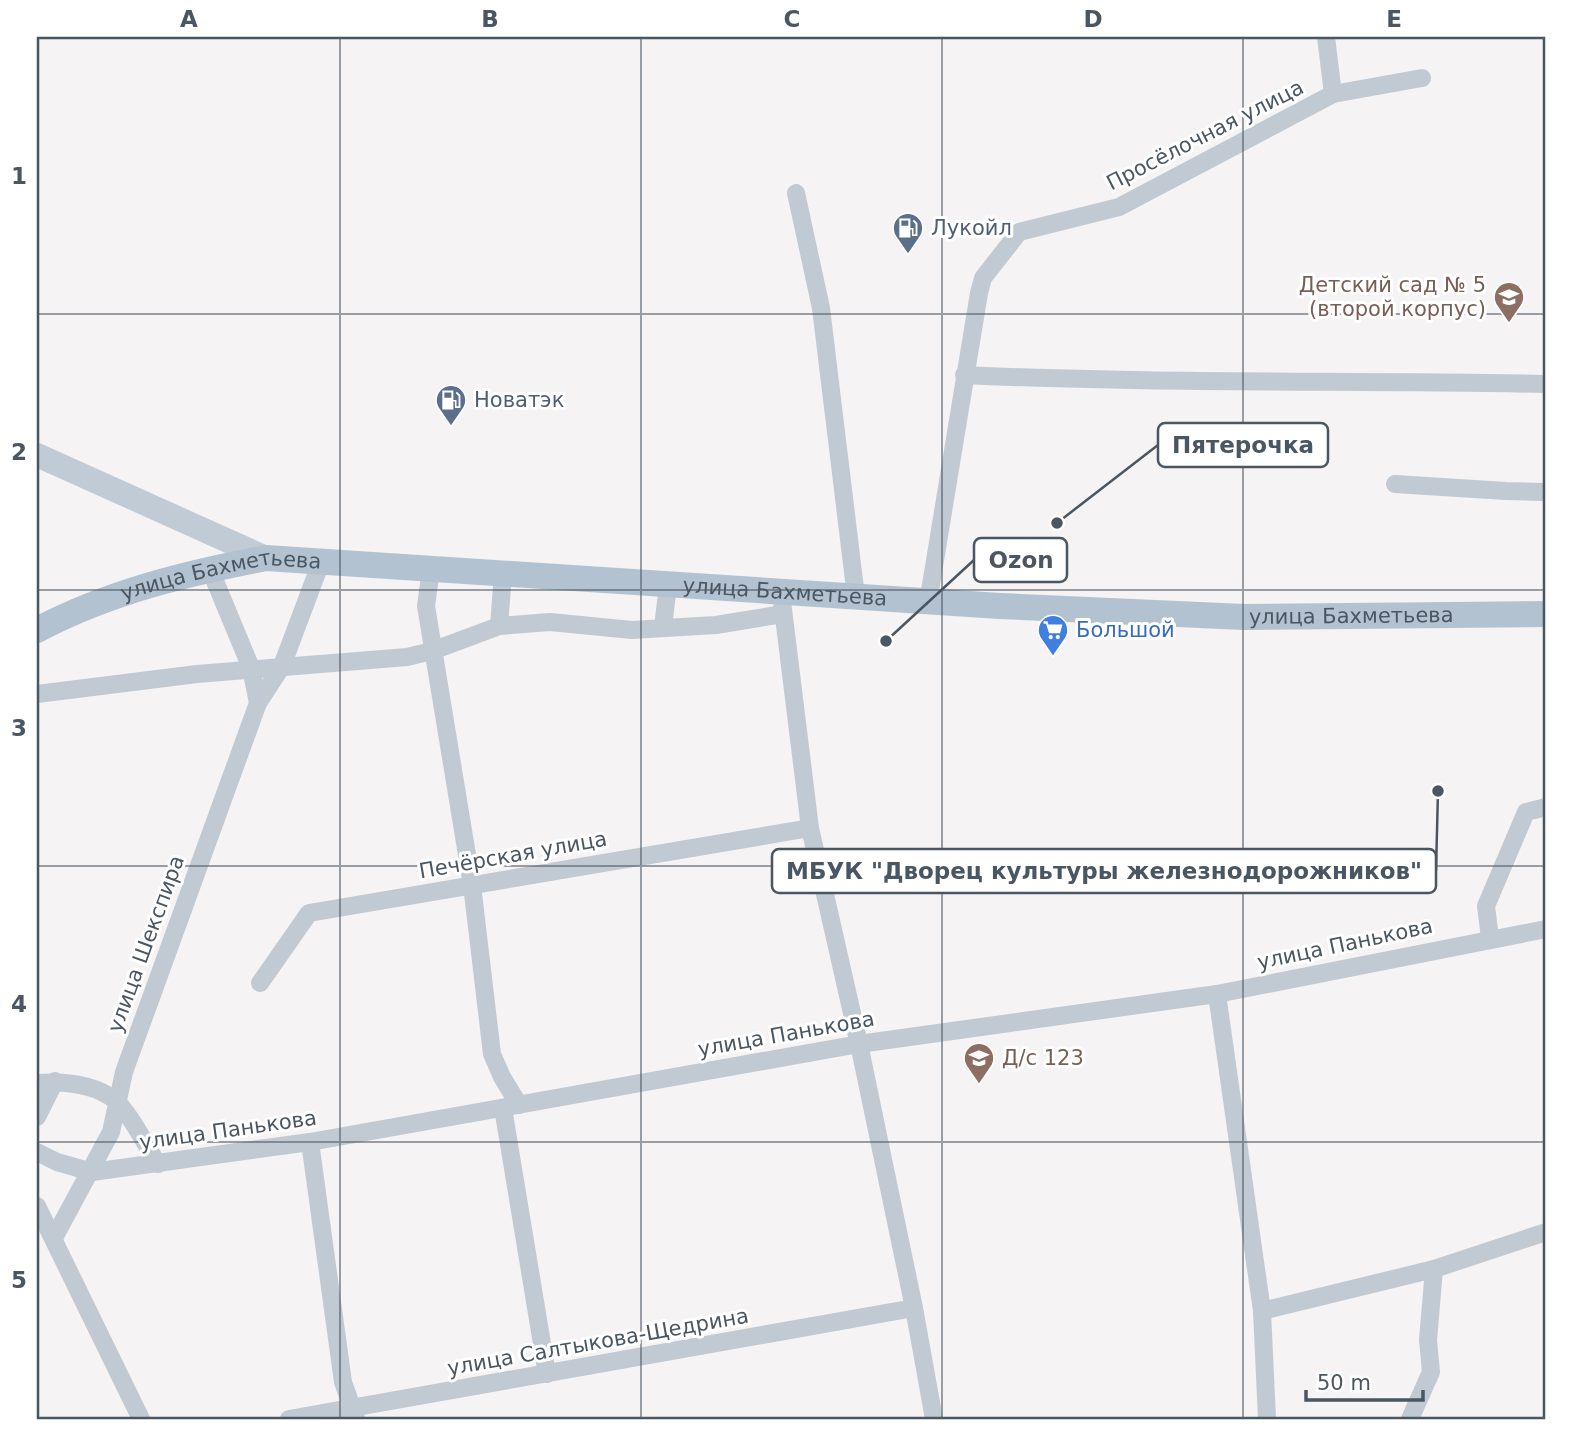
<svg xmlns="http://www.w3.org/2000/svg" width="1583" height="1456" font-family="'DejaVu Sans',sans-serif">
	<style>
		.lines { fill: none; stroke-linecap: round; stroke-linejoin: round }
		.street { stroke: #c1cad2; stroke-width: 18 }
		.secondary { stroke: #c1cbd6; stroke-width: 24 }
		.primary { stroke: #b3c2d1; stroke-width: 26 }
		.grid { fill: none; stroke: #4a5661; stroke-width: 2; stroke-opacity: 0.55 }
		.labels { text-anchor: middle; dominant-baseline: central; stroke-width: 6; stroke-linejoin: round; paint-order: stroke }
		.street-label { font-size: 21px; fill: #4a5661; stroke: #fff }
		.service-label { font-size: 21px; fill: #4e5e75; stroke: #fff; text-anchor: start }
		.education-label { font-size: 21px; fill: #785e54; stroke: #fff; text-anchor: end }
		.shop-label { font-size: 21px; fill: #366cbe; stroke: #fff; text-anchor: start }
		.leader { fill: none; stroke: #4a5661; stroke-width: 2.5 }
		.callout-dot { fill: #4a5661; stroke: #fff; stroke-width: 2.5 }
		.callout { fill: #fff; stroke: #4a5661; stroke-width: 2.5 }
		.callout-label { font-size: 23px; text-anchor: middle; font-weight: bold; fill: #4a5661 }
		.neatline { fill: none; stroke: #4a5661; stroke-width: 2.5 }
		.grid-label { font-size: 23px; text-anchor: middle; font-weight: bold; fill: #4a5661 }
	</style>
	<rect width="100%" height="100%" fill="#f5f3f3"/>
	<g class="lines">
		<g class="street">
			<polyline points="1326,37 1333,94"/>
			<polyline points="796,193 821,308 856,597"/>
			<path d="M964 375C1158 384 1352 380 1546 384"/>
			<polyline points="1395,484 1506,491 1546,492"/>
			<polyline points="210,569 251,668 258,703"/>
			<polyline points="431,569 426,606 472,885 492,1054 502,1077 519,1105"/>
			<polyline points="781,593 810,828 859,1044 914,1308 934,1419"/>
			<polyline points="928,603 979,293 983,278 1019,232 1119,207 1333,94 1422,78"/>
			<polyline points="499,626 503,574"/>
			<polyline points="663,627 668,585"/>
			<polyline points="37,694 197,674 407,657 432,651 499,626 550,622 632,630 716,625 783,614"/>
			<polyline points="1490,938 1486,906 1526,812 1546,807"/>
			<polyline points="260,983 309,913 810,828"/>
			<polyline points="1217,994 1262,1311 1267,1419"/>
			<path d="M37 1083C64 1081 93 1083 115 1100 128 1110 148 1149 158 1164"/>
			<polyline points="503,1108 547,1374"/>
			<polyline points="37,1117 55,1081"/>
			<polyline points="310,1142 343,1382 356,1419"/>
			<polyline points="37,1152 57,1162 92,1172 310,1142 859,1044 1217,994 1546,929"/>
			<polyline points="37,1206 141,1419"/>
			<polyline points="54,1238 111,1132 124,1072 258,703 282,666 321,562"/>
			<polyline points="1262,1311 1434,1269 1546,1232"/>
			<polyline points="289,1419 914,1308"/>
			<polyline points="1410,1419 1431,1372 1428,1340 1434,1269"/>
		</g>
		<polyline class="secondary" points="37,455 266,558"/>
		<path class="primary" id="s1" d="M37 630C109 592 187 573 266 558L1000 606 1244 617 1546 614"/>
	</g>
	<path class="grid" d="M340 37V1419M641 37V1419M942 37V1419M1243 37V1419M37 314H1546M37 590H1546M37 866H1546M37 1142H1546"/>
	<defs>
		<g id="fuel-pin" transform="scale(1.575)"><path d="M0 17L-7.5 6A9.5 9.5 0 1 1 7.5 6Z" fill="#5c6f8a" stroke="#fff"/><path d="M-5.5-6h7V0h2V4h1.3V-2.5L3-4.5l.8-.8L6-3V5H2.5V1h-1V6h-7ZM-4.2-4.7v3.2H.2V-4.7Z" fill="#fff"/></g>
		<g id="school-pin" transform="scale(1.575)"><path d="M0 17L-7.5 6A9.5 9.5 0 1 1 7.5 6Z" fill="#8d6e63" stroke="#fff"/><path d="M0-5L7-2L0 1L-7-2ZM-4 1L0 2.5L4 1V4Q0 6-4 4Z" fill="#fff"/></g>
		<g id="supermarket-pin" transform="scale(1.575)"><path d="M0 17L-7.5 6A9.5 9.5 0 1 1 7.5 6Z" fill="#3f7fe0" stroke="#fff"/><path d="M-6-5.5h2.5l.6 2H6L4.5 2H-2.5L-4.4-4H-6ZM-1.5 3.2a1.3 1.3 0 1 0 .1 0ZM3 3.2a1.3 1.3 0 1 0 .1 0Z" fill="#fff"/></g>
	</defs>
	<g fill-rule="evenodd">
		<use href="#fuel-pin" x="908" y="228"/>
		<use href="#school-pin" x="1509" y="297"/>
		<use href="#fuel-pin" x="451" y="400"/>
		<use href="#supermarket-pin" x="1053" y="630"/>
		<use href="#school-pin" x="979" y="1058"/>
	</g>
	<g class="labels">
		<g class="street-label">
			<text transform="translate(1205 135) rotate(-27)">Просёлочная улица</text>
			<text stroke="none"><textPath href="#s1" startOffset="194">улица Бахметьева</textPath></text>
			<text stroke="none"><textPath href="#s1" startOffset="761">улица Бахметьева</textPath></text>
			<text stroke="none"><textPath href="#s1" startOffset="1328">улица Бахметьева</textPath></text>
			<text transform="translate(513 855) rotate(-10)">Печёрская улица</text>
			<text transform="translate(146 944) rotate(-70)">улица Шекспира</text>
			<text transform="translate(1345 944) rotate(-12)">улица Панькова</text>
			<text transform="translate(786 1034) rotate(-10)">улица Панькова</text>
			<text transform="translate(228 1130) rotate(-8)">улица Панькова</text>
			<text transform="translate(598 1342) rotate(-10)">улица Салтыкова-Щедрина</text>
		</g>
		<g class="service-label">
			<text x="931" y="228">Лукойл</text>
			<text x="474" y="400">Новатэк</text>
		</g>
		<g class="education-label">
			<text x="1486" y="285">Детский сад № 5<tspan x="1486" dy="24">(второй корпус)</tspan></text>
			<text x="1002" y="1058" text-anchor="start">Д/с 123</text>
		</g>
		<g class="shop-label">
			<text x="1076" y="630">Большой</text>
		</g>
	</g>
	<path class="leader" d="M1057 523L1158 445M886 641L974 560M1438 791L1436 871"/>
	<g class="callout-dot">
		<circle cx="1057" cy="523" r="7"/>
		<circle cx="886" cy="641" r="7"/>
		<circle cx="1438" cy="791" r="7"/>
	</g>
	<g class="callout">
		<rect x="1158" y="423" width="170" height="44" rx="7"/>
		<rect x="974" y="538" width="93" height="44" rx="7"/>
		<rect x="772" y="849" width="664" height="44" rx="7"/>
	</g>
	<g class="callout-label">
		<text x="1243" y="453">Пятерочка</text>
		<text x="1021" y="568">Ozon</text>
		<text x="1104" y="879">МБУК "Дворец культуры железнодорожников"</text>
	</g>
	<rect width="1583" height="1456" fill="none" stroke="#ffffff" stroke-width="77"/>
	<path d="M1306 1390v10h117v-10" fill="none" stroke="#4a5661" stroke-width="3.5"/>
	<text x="1317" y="1390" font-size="21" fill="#4a5661" stroke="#ffffff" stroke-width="5" paint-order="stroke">50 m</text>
	<rect x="38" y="38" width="1506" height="1380" class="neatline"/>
	<g class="grid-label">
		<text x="189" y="27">A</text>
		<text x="490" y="27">B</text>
		<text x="792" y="27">C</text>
		<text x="1093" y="27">D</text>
		<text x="1394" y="27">E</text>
		<text x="19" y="184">1</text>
		<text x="19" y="460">2</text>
		<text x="19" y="736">3</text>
		<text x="19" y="1012">4</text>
		<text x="19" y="1288">5</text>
	</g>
</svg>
